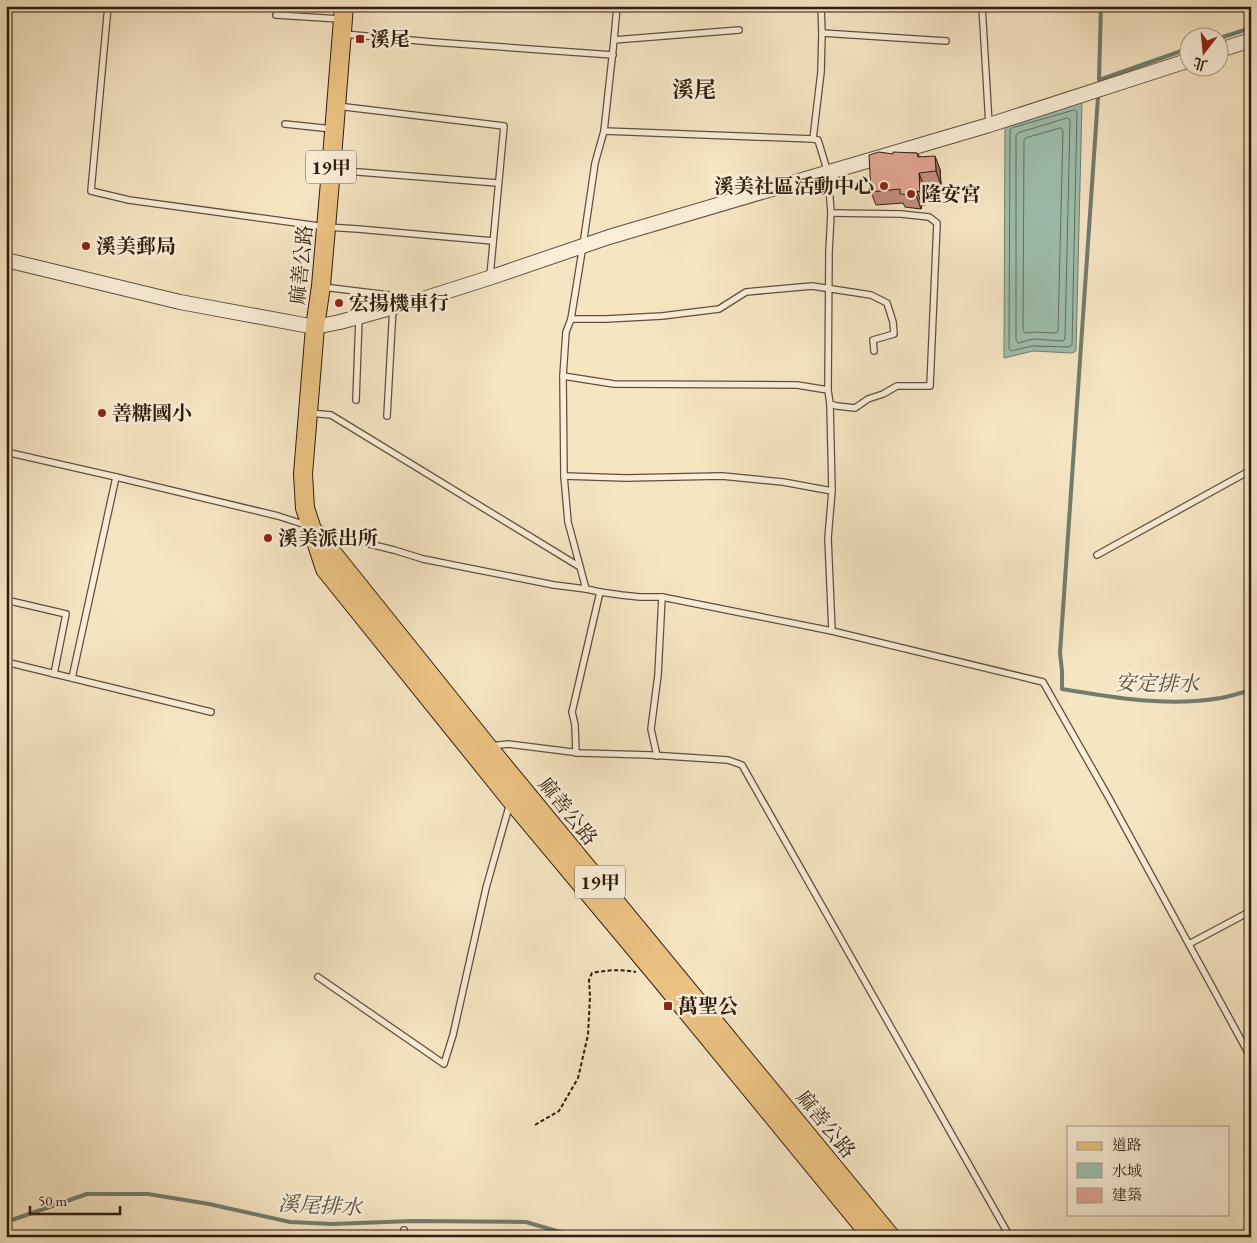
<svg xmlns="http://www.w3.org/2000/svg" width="1257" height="1243" font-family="'EB Garamond','Noto Serif TC',serif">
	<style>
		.water { fill: #9dbfaf; stroke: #717d6f }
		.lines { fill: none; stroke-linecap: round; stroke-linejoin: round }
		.shore { stroke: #666d5f; stroke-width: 1 }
		.stream { stroke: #717d6f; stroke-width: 4 }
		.service-casing { stroke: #614e3c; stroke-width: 8 }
		.tertiary-casing { stroke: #614e3c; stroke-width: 16 }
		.primary-casing { stroke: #2f1b0f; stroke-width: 20 }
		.path { stroke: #2f1b0f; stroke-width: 2; stroke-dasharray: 4 2.5; stroke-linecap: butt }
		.service { stroke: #f9eed8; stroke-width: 5.5 }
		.tertiary { stroke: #f9eed8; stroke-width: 14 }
		.primary { stroke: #ebc282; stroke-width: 18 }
		.wall { fill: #c28e7f; stroke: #2f1b0f }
		.shaded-wall { fill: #9e7468; stroke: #2f1b0f }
		.building { fill: #e2a594; stroke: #2f1b0f }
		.poi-dot { fill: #8f2418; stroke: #f9eed8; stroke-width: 2 }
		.labels { text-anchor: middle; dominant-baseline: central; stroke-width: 5; stroke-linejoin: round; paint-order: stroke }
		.shield { fill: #f9eed8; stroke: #6c5a4b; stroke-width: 1 }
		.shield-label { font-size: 19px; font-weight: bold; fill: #2f1b0f }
		.poi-label { font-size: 20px; font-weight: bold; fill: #2f1b0f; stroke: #f9eed8; text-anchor: start }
		.street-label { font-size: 20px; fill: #2f1b0f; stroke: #f9eed8 }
		.water-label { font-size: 21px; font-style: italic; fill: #565447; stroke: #f9eed8 }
		.quarter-label { font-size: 22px; font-weight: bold; fill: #2f1b0f; stroke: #f9eed8 }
	</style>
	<rect width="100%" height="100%" fill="#f6e5c3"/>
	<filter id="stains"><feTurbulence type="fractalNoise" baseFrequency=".004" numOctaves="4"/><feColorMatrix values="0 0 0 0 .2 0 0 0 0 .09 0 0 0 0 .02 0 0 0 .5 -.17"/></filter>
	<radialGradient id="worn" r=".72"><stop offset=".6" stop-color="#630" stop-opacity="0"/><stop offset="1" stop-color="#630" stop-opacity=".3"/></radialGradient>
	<polygon class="water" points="1082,102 1076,351 1072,353 1033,351 1004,358 1005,125"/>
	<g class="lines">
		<g class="shore">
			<polygon points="1075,110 1077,112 1072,345 1069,347 1032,346 1011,351 1009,349 1010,130 1012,128"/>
			<polygon points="1068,118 1070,120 1065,339 1063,341 1033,339 1018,343 1016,340 1016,135 1018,133"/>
			<polygon points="1061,128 1063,131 1058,331 1056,333 1033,332 1025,333 1023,330 1024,140 1026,138"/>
		</g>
		<g class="stream">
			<polyline points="1101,6 1099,80 1190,48"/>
			<polyline points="1220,38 1251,28"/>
			<path d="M1098 97 1060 653 1062 671V689C1115 698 1168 707 1221 698 1231 696 1241 693 1251 690"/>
			<polyline points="6,1222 87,1194 148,1194 209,1204 290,1222 332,1224 413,1221 526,1222 577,1237"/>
		</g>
		<g class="service-casing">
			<g id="service">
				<polyline points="108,6 91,191 129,200 326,227 358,229 493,241"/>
				<polyline points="821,6 822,33 821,72 813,139 818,140 828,173 831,213 829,252 828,390 830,404 832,491 828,538 832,631"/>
				<polyline points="982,6 989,125"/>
				<polyline points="276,15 340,19"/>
				<polyline points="822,33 946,41"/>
				<polyline points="344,34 432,42 613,55"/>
				<polyline points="614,40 739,30"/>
				<polyline points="337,106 504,126 490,276"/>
				<polyline points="285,124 332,129"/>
				<polyline points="604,131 813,139"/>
				<polyline points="333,170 498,183"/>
				<polyline points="323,287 413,298"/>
				<polyline points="571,319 606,319 662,316 719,309 746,292 812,286 871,295 887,303 893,322 894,334 873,340 874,351"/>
				<polyline points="563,376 614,384 797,385 828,390"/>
				<polyline points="356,400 359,318"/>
				<polyline points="830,404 837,406 855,408 868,399 883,394 897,386 930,386 937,223 929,217 901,214 831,213"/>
				<polyline points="310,413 331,415 580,567"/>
				<polyline points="387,416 393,307"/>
				<polyline points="6,452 116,477 278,516 306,525"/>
				<polyline points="564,476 626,478 722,476 783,482 832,491"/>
				<polyline points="322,531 336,536 394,550 423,559 554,585 586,589 600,592 621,595 640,597 662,597 832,631 1043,682 1109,798 1251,1058"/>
				<polyline points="1097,555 1251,470"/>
				<polyline points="586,589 568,522 564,476 563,376 566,332 571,319 583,245 595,163 604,131 614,40 617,6"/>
				<polyline points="6,600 66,614 54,674"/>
				<polyline points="6,662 211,712"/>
				<polyline points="72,678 116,477"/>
				<polyline points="491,746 508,744 580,753 650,755 728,760 742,765 1010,1237"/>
				<polyline points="576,753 575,725 572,712 600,592"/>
				<polyline points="657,756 651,729 658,675 662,597"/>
				<polyline points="1189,944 1251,911"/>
				<polyline points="318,977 444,1064 453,1035 486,888 510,803"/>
				<polyline points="403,1237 404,1230"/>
			</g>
		</g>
		<g class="tertiary-casing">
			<g id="tertiary">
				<polyline points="1220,50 1251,40"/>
				<polyline points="6,260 180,302 315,327 340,322 423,299 489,278 609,237 989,125 1190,60"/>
			</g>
		</g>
		<g class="primary-casing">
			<g id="primary">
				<polyline points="344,6 331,170 321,286 315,327 303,474 305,508 325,569 511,800 658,976 872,1237"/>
				<polyline points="317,534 487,746 891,1237"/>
			</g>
		</g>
		<path class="path" d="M535 1125 559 1111 578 1078 588 1035 590 997 589 980 592 973C607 970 621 969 636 972"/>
		<use href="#service" class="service"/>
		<use href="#tertiary" class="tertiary"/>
		<use href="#primary" class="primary"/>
	</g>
	<polygon class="wall" points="917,153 919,156 940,169 941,185 924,186 925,205 922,205 921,209 905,207 903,203 876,205 871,192 893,154"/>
	<g class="shaded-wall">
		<polygon points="935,156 940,169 941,185 936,171"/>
		<polygon points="919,173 924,186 925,205 920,192"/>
		<polygon points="917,191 922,205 921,209 916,195"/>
	</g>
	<polygon class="building" points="879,152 893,154 893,152 917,153 918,157 935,156 936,171 919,173 920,192 917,191 916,195 900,194 900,189 871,192 869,155"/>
	<g class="poi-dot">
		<rect x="355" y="34" width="10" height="10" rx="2.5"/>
		<circle cx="884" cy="186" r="5"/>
		<circle cx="911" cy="194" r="5"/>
		<circle cx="86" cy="246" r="5"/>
		<circle cx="339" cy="303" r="5"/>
		<circle cx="102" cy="413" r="5"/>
		<circle cx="268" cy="538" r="5"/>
		<rect x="663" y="1001" width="10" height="10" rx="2.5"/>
	</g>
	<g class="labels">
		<g class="shield">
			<rect x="306" y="150.5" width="50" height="33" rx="4"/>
			<rect x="575" y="865.5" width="50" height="33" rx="4"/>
		</g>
		<g class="shield-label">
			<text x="331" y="167">19甲</text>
			<text x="600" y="882">19甲</text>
		</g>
		<g class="poi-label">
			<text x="370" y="39">溪尾</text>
			<text x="874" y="186" text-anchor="end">溪美社區活動中心</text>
			<text x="921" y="194">隆安宮</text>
			<text x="96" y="246">溪美郵局</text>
			<text x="349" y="303">宏揚機車行</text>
			<text x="112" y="413">善糖國小</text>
			<text x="278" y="538">溪美派出所</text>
			<text x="678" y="1006">萬聖公</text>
		</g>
		<g class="street-label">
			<text transform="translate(301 265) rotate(-84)">麻善公路</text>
			<text transform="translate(568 811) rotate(51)">麻善公路</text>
			<text transform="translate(826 1124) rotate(51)">麻善公路</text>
		</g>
		<g class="water-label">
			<text transform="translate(1157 683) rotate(1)">安定排水</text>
			<text transform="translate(320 1205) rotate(3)">溪尾排水</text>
		</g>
		<g class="quarter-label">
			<text x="694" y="89">溪尾</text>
		</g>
	</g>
	<rect width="1257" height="1243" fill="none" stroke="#f6e5c3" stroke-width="25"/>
	<rect x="8" y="8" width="1242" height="1228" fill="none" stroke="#2f1b0f" stroke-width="2.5"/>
	<rect x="12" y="12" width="1232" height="1218" fill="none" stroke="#2f1b0f"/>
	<rect x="1067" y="1126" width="162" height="90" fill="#f9eed8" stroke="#a89a88"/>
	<rect x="1077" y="1142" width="25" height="8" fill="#ebc282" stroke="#a89a88"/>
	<text x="1112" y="1150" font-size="15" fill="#2f1b0f">道路</text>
	<rect x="1077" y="1163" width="25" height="15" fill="#9dbfaf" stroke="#a89a88"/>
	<text x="1112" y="1176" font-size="15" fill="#2f1b0f">水域</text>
	<rect x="1077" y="1188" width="25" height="15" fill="#e2a594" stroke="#a89a88"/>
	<text x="1112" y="1200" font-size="15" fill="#2f1b0f">建築</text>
	<g transform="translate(1204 52) rotate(196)"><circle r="24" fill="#f9eed8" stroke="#a89a88"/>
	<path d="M0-4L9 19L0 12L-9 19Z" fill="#8f2418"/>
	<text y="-8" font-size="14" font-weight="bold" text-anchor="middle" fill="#2f1b0f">北</text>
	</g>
	<path d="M30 1206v8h90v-8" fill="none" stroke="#2f1b0f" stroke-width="2.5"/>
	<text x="38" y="1206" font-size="15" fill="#2f1b0f" stroke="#f9eed8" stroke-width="4" paint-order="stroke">50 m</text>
	<rect width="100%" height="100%" filter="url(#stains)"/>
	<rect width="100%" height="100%" fill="url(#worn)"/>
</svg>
